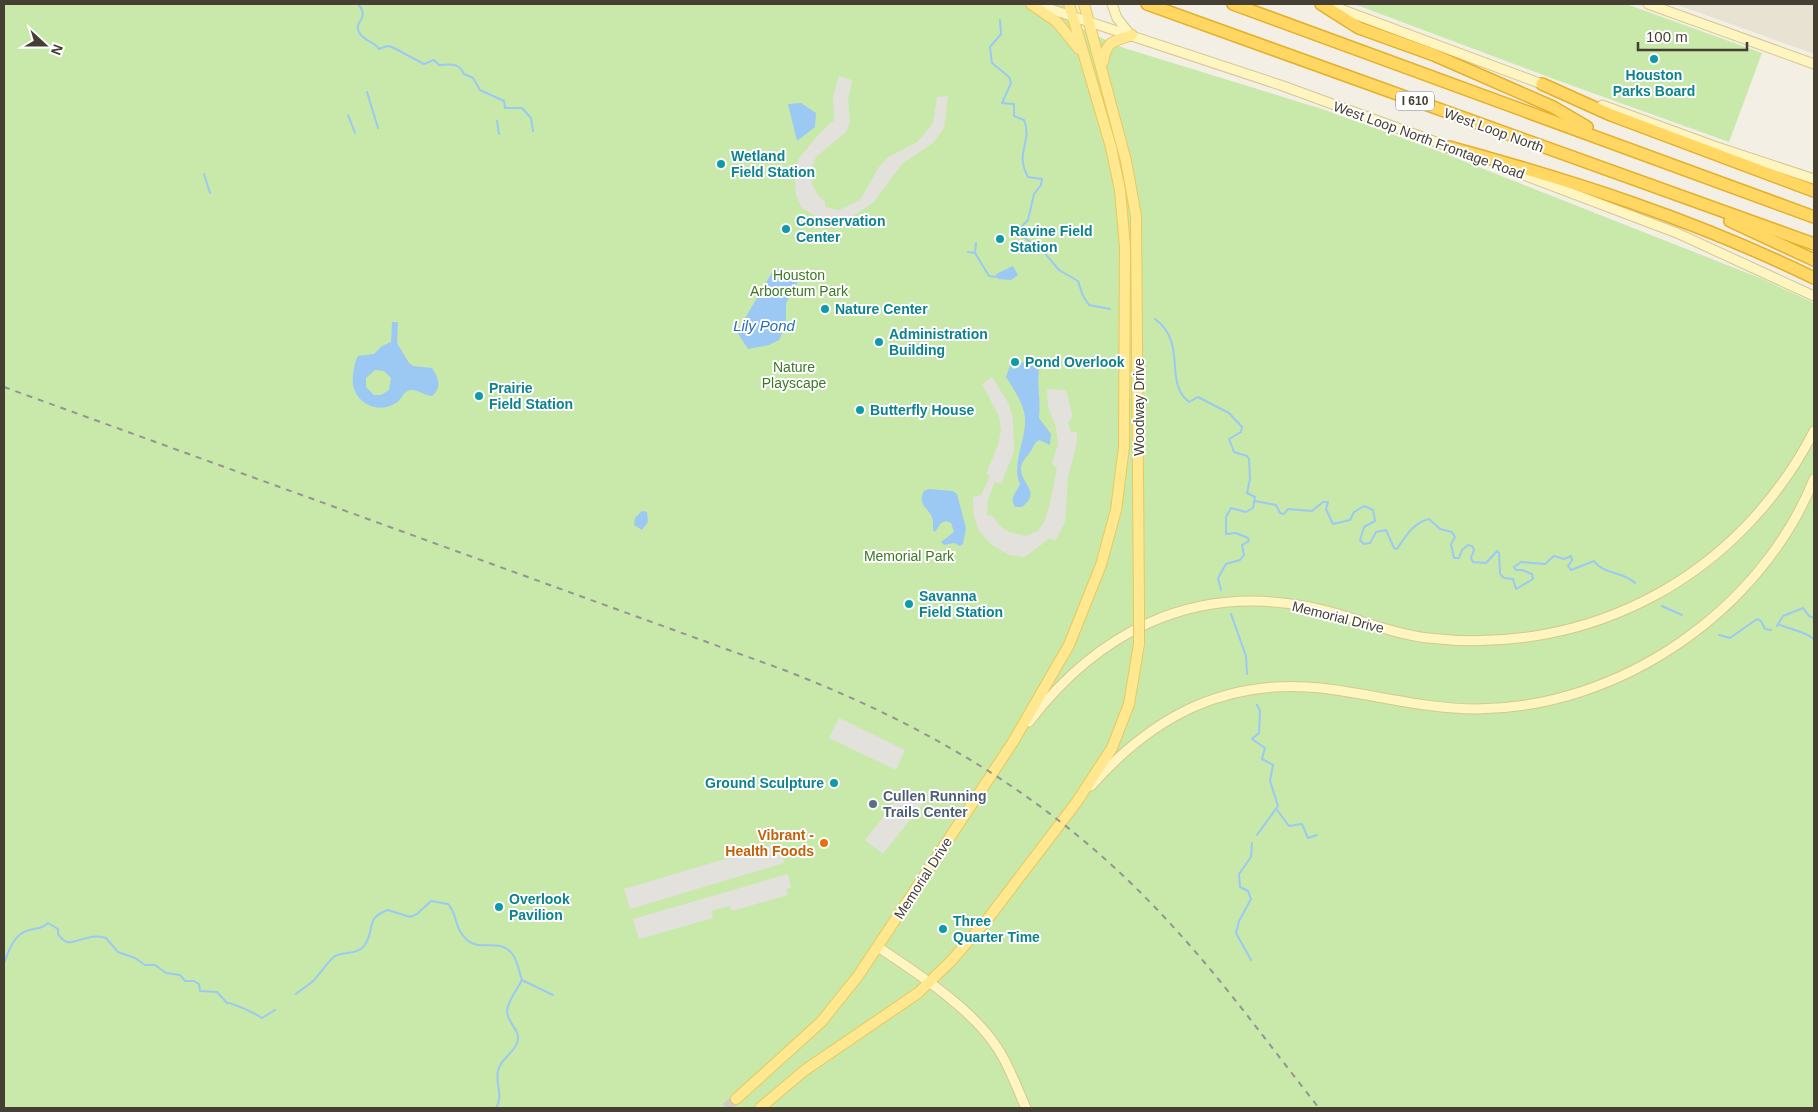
<svg xmlns="http://www.w3.org/2000/svg" width="1818" height="1112" font-family="Arial,sans-serif">
	<style>
		.residential { fill: #e7e2d1 }
		.green { fill: #c8e9aa }
		.parking { fill: #e3e1dc }
		.water { fill: #9cc9f3; fill-rule: evenodd }
		.lines { fill: none; stroke-linecap: round; stroke-linejoin: round }
		.stream { stroke: #9cc9f3; stroke-width: 2 }
		.primary-tunnel { stroke: #d0ccc1; stroke-width: 10; stroke-dasharray: 10 5; stroke-linecap: butt }
		.secondary-casing { stroke: #d5c891; stroke-width: 11 }
		.primary-casing { stroke: #e8c95c; stroke-width: 12 }
		.highway-casing { stroke: #e3af2d; stroke-width: 14 }
		.secondary { stroke: #fff5c1; stroke-width: 9 }
		.primary { stroke: #ffe890; stroke-width: 10 }
		.highway { stroke: #ffd762; stroke-width: 11 }
		.rail { stroke: #949494; stroke-width: 2; stroke-dasharray: 6 6; stroke-linecap: butt }
		.primary-bridge-casing { stroke: #e8c95c; stroke-width: 12; stroke-linecap: butt }
		.primary-bridge { stroke: #ffe890; stroke-width: 10 }
		.culture-dot { fill: #0f9aa8; stroke: #fff; stroke-width: 2 }
		.service-dot { fill: #5c6f8a; stroke: #fff; stroke-width: 2 }
		.food-dot { fill: #e8710a; stroke: #fff; stroke-width: 2 }
		.labels { text-anchor: middle; dominant-baseline: central; stroke-width: 4; stroke-linejoin: round; paint-order: stroke }
		.shield { fill: #fff; stroke: #7d7970; stroke-width: 1 }
		.shield-label { font-size: 12px; font-weight: bold; fill: #453f33 }
		.culture-label { font-size: 14px; font-weight: bold; fill: #0d838f; stroke: #fff; text-anchor: start }
		.street-label { font-size: 14px; fill: #453f33; stroke: #fff }
		.park-label { font-size: 14px; fill: #3e7825; stroke: #fff }
		.service-label { font-size: 14px; font-weight: bold; fill: #4e5e75; stroke: #fff; text-anchor: start }
		.food-label { font-size: 14px; font-weight: bold; fill: #c56008; stroke: #fff; text-anchor: end }
		.water-label { font-size: 15px; font-style: italic; fill: #296eb4; stroke: #fff }
	</style>
	<rect width="100%" height="100%" fill="#f3efe4"/>
	<polygon class="residential" points="1675,4 1814,4 1814,54"/>
	<g class="green">
		<polygon points="4,4 1064,4 1071,24 1124,48 1322,109 1438,151 1760,278 1814,303 1814,1108 4,1108"/>
		<polygon points="1354,4 1626,4 1762,53 1729,142 1562,82"/>
	</g>
	<g class="parking">
		<polygon points="839,76 852,80 848,100 850,122 846,132 816,157 812,167 812,184 818,195 825,201 825,207 839,210 860,200 879,167 887,158 917,142 925,133 933,123 937,97 948,96 944,128 933,143 902,164 873,203 841,224 827,223 802,208 796,195 795,178 799,158 819,134 834,120 833,96"/>
		<polygon points="992,377 1009,404 1013,420 1014,452 1001,484 995,482 988,499 987,515 993,516 1001,527 1009,532 1025,536 1038,531 1045,520 1049,508 1057,468 1052,464 1058,444 1056,427 1048,407 1047,389 1066,390 1073,417 1068,422 1071,432 1077,432 1077,443 1068,477 1065,522 1055,541 1050,538 1025,557 1009,555 992,545 979,531 974,517 973,497 981,495 990,476 986,474 998,445 1001,431 999,416 982,384"/>
		<polygon points="839,718 905,750 896,770 829,738"/>
		<polygon points="906,788 924,802 883,854 865,840"/>
		<polygon points="776,844 777,850 780,849 784,863 630,909 624,889"/>
		<polygon points="788,874 791,888 786,889 788,895 732,911 730,906 711,911 713,918 639,939 633,919"/>
	</g>
	<g class="water">
		<polygon points="801,103 816,113 815,127 797,141 788,104"/>
		<polygon points="1013,266 1018,275 1011,280 998,279 996,274"/>
		<path d="M774 269C786 269 792 271 798 282L786 303V325L779 340 769 345 748 349 737 332Z"/>
		<path d="M392 322H398L397 343 409 363 413 366 432 368C439 378 442 388 432 396 423 395 418 389 410 390 402 392 402 400 396 403 380 414 357 405 353 385 352 377 354 362 358 356L374 354 382 346 391 342ZM375 370 384 371 391 378 389 390 381 395H374L366 387V378Z"/>
		<path d="M1022 362 1031 365 1039 370C1037 387 1041 401 1039 418L1051 434 1050 445 1039 440C1033 444 1034 447 1030 452 1026 458 1021 462 1021 469 1021 485 1042 491 1022 507H1015C1009 498 1016 493 1020 484 1011 465 1026 440 1025 419 1025 406 1013 388 1006 377L1010 365 1013 369 1018 368Z"/>
		<path d="M929 489 953 491 957 494 966 528 963 544 960 546 954 543 944 545 941 542 954 532 951 523 946 521 941 523 935 532 933 530C933 527 933 524 933 521 931 508 916 506 924 491Z"/>
		<polygon points="642,511 647,512 648,522 642,530 634,525 635,518"/>
	</g>
	<g class="lines">
		<g class="stream">
			<path d="M358 4C371 19 353 21 359 32 363 41 374 41 379 49L387 46 392 47 424 64 434 60 439 65C451 64 459 63 464 74L473 78 480 90 504 101 505 108H522L531 118 533 131"/>
			<path d="M1000 20 1001 34 990 47 992 63 1009 77 1011 83 1002 103 1014 104V116L1024 120C1033 143 1014 151 1028 177L1042 179 1041 185 1034 194 1028 220 1020 228V233L1035 247 1043 251 1059 270 1078 281 1083 296 1089 305 1110 309"/>
			<polyline points="367,92 378,128"/>
			<polyline points="348,115 355,133"/>
			<polyline points="497,121 499,134"/>
			<polyline points="204,174 210,193"/>
			<polyline points="976,243 975,253 968,252 975,253 989,276 997,277"/>
			<path d="M1155 319C1188 343 1163 382 1189 402L1198 397 1229 413 1242 427 1241 432 1229 439 1234 452 1247 456 1249 459 1250 479 1247 493 1255 497 1253 508 1246 512 1231 508 1226 517V534L1236 533 1248 538 1249 541 1242 545 1244 555 1240 560 1226 564 1218 578 1221 590"/>
			<path d="M1255 501 1276 505 1280 513 1284 514 1288 509 1312 511 1323 502H1328L1326 509 1333 524 1350 520 1354 512 1364 506 1373 510 1375 521 1364 527 1360 540 1364 544 1370 543 1376 532 1386 530 1394 548 1397 549C1405 537 1414 522 1429 519L1440 529 1452 532 1455 537 1451 544 1454 558H1459L1462 550 1468 545 1472 546 1474 550 1471 558 1473 562 1486 563 1497 551 1499 553 1500 574 1504 578 1513 579 1516 589 1533 579 1532 574 1522 570H1516L1514 567 1521 562 1545 564 1554 556 1564 559 1571 556 1572 560 1568 566 1571 570 1594 561C1603 574 1624 572 1635 583"/>
			<polyline points="1662,606 1682,615"/>
			<polyline points="1231,614 1246,656 1247,674"/>
			<path d="M1778 624C1790 630 1803 630 1814 639"/>
			<polyline points="1777,626 1783,616 1803,608 1809,616 1814,618"/>
			<polyline points="1719,635 1730,638 1757,619 1761,621 1765,629 1771,630"/>
			<polyline points="1277,810 1289,826 1302,824 1308,838 1317,835"/>
			<polyline points="1257,835 1278,806 1270,781 1273,765 1262,759 1265,748 1252,739 1259,733 1260,711 1257,705"/>
			<polyline points="1251,960 1236,933 1239,921 1251,899 1248,891 1240,887 1239,874 1251,857 1252,843"/>
			<path d="M4 963C9 950 14 933 30 930 37 928 42 929 48 923L58 929V934C60 937 64 941 67 942 73 945 92 932 106 938L118 952 135 958 145 965H155L166 973 180 975 185 981H194L199 984 200 991 217 992 227 1003C232 1002 256 1014 262 1018L275 1010"/>
			<polyline points="522,980 553,995"/>
			<path d="M296 994C302 989 309 985 314 980 321 973 327 962 335 956 345 951 357 955 364 946 376 931 364 918 388 910L410 917 417 914 431 901 448 904C458 914 453 927 467 940 481 952 501 937 513 955 518 962 519 972 522 980 517 990 508 1000 507 1011 507 1024 522 1030 517 1043 513 1054 500 1059 498 1071 495 1085 504 1095 496 1108"/>
		</g>
		<polyline class="primary-tunnel" points="726,1108 736,1099"/>
		<g class="secondary-casing">
			<g id="secondary">
				<polyline points="1035,4 1283,86 1455,149"/>
				<polyline points="1112,4 1117,18 1129,33"/>
				<polyline points="1327,4 1547,86"/>
				<polyline points="1648,4 1814,64"/>
				<polyline points="1602,105 1714,146 1814,179"/>
				<polyline points="1505,168 1677,233 1814,296"/>
				<path d="M1029 722C1097 633 1190 585 1304 606 1346 613 1386 633 1428 638 1591 657 1740 575 1814 431"/>
				<path d="M1091 786C1153 716 1225 678 1321 688 1373 694 1424 709 1477 709 1620 708 1761 611 1814 479"/>
				<path d="M878 947C917 973 973 1009 998 1049 1010 1067 1017 1089 1026 1108"/>
			</g>
		</g>
		<g class="primary-casing">
			<g id="primary">
				<polyline points="1031,4 1057,22 1079,49"/>
				<polyline points="1084,4 1126,161 1136,216 1139,608"/>
				<path d="M1103 62C1107 40 1112 42 1132 35"/>
				<polyline points="736,1099 821,1022 858,976 1013,742 1069,645 1101,565 1116,510 1124,447 1125,247 1120,190 1111,147 1069,4"/>
				<polyline points="760,1108 805,1070 918,993 952,960 990,916 1076,803 1112,748 1129,704 1139,644"/>
			</g>
		</g>
		<g class="highway-casing">
			<g id="highway">
				<polyline points="1147,4 1814,244"/>
				<polyline points="1233,4 1814,217"/>
				<polyline points="1321,4 1359,28 1434,55 1553,107 1587,127"/>
				<polyline points="1542,84 1611,115 1814,191"/>
				<path d="M1449 147C1577 182 1695 220 1814 278"/>
				<polyline points="1730,221 1814,260"/>
			</g>
		</g>
		<use href="#secondary" class="secondary"/>
		<use href="#primary" class="primary"/>
		<use href="#highway" class="highway"/>
		<path class="rail" d="M4 387 784 670C937 729 1066 807 1177 931 1228 987 1272 1049 1319 1108"/>
		<g class="primary-bridge-casing">
			<polyline id="primary-bridge" points="1139,644 1139,608"/>
		</g>
		<use href="#primary-bridge" class="primary-bridge"/>
	</g>
	<g class="culture-dot">
		<circle cx="1654" cy="59" r="5"/>
		<circle cx="721" cy="164" r="5"/>
		<circle cx="786" cy="229" r="5"/>
		<circle cx="1000" cy="239" r="5"/>
		<circle cx="825" cy="309" r="5"/>
		<circle cx="879" cy="342" r="5"/>
		<circle cx="1015" cy="362" r="5"/>
		<circle cx="479" cy="396" r="5"/>
		<circle cx="860" cy="410" r="5"/>
		<circle cx="909" cy="604" r="5"/>
		<circle cx="834" cy="783" r="5"/>
		<circle cx="499" cy="907" r="5"/>
		<circle cx="943" cy="929" r="5"/>
	</g>
	<circle class="service-dot" cx="873" cy="804" r="5"/>
	<circle class="food-dot" cx="824" cy="843" r="5"/>
	<g class="labels">
		<rect class="shield" x="1396" y="91.5" width="38" height="19" rx="4"/>
		<g class="shield-label">
			<text x="1415" y="101">I 610</text>
		</g>
		<g class="culture-label">
			<text x="1654" y="75" text-anchor="middle">Houston<tspan x="1654" dy="16">Parks Board</tspan></text>
			<text x="731" y="156">Wetland<tspan x="731" dy="16">Field Station</tspan></text>
			<text x="796" y="221">Conservation<tspan x="796" dy="16">Center</tspan></text>
			<text x="1010" y="231">Ravine Field<tspan x="1010" dy="16">Station</tspan></text>
			<text x="835" y="309">Nature Center</text>
			<text x="889" y="334">Administration<tspan x="889" dy="16">Building</tspan></text>
			<text x="1025" y="362">Pond Overlook</text>
			<text x="489" y="388">Prairie<tspan x="489" dy="16">Field Station</tspan></text>
			<text x="870" y="410">Butterfly House</text>
			<text x="919" y="596">Savanna<tspan x="919" dy="16">Field Station</tspan></text>
			<text x="824" y="783" text-anchor="end">Ground Sculpture</text>
			<text x="509" y="899">Overlook<tspan x="509" dy="16">Pavilion</tspan></text>
			<text x="953" y="921">Three<tspan x="953" dy="16">Quarter Time</tspan></text>
		</g>
		<g class="street-label">
			<text transform="translate(1494 130) rotate(20)">West Loop North</text>
			<text transform="translate(1429 140) rotate(20)">West Loop North Frontage Road</text>
			<text transform="translate(1139 407) rotate(-90)">Woodway Drive</text>
			<text transform="translate(1338 617) rotate(14)">Memorial Drive</text>
			<text transform="translate(923 878) rotate(-57)">Memorial Drive</text>
		</g>
		<g class="park-label">
			<text x="799" y="275">Houston<tspan x="799" dy="16">Arboretum Park</tspan></text>
			<text x="794" y="367">Nature<tspan x="794" dy="16">Playscape</tspan></text>
			<text x="909" y="556">Memorial Park</text>
		</g>
		<g class="service-label">
			<text x="883" y="796">Cullen Running<tspan x="883" dy="16">Trails Center</tspan></text>
		</g>
		<g class="food-label">
			<text x="814" y="835">Vibrant -<tspan x="814" dy="16">Health Foods</tspan></text>
		</g>
		<g class="water-label">
			<text x="764" y="325">Lily Pond</text>
		</g>
	</g>
	<rect width="1818" height="1112" fill="none" stroke="#453f33" stroke-width="10"/>
	<g transform="translate(45 45) rotate(111)" stroke="#ffffff" stroke-width="4" paint-order="stroke">
	<path d="M0-4L9 19L0 12L-9 19Z" fill="#453f33"/>
	<text y="-8" font-size="14" font-weight="bold" text-anchor="middle" fill="#453f33">N</text>
	</g>
	<path d="M1638 42v8h109v-8" fill="none" stroke="#453f33" stroke-width="2.5"/>
	<text x="1646" y="42" font-size="15" fill="#453f33" stroke="#ffffff" stroke-width="4" paint-order="stroke">100 m</text>
</svg>
